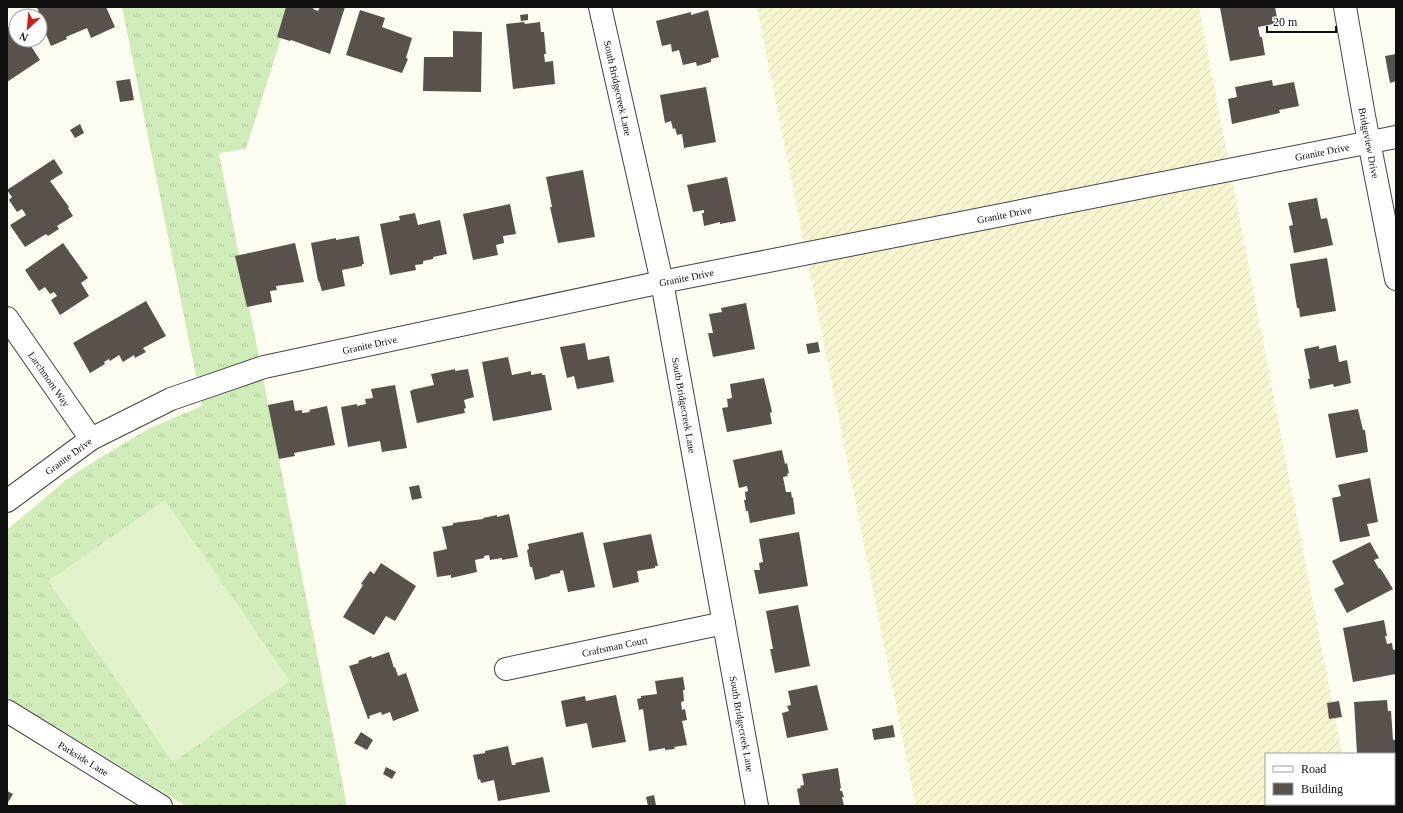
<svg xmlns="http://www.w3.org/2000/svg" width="1403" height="813" font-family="Georgia,serif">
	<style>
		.farmland { fill: url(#farmland-furrows) }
		.grass { fill: url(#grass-tufts) }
		.pitch { fill: #e2f3cb }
		.building { fill: #59514b }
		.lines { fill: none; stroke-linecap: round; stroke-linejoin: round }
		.minor-casing { stroke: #424242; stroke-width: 24 }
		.minor { stroke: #fff; stroke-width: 22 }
		.labels { text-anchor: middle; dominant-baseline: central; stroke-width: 4; stroke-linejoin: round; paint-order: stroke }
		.street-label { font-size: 10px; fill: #0f0f0f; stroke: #fff }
	</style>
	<defs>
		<pattern id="farmland-furrows" width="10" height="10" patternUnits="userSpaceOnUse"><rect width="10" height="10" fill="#f7f6d0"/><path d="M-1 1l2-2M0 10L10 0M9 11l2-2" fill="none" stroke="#d3d2b1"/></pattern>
		<pattern id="grass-tufts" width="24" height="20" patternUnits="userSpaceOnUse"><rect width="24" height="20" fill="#d0ecb8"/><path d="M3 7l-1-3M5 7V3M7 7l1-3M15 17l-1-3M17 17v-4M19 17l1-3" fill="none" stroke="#b1c99d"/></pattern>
	</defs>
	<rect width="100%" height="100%" fill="#fffdf2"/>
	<polygon class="farmland" points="757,7 1199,7 1342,754 1266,754 1266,804 1352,804 1352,806 916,806"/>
	<polygon class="grass" points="122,7 291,7 246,149 219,153 347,806 186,806 7,697 7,530 66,480 101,457 150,428 202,406"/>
	<polygon class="pitch" points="165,500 290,681 173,762 48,581"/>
	<g class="building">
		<polygon points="39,7 106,7 115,27 91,38 87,28 66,37 67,39 51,46 40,20 40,16 38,16 36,12 39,11 37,8"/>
		<polygon points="286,7 314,7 313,9 318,11 320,7 324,8 324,7 345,7 330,54 291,40 290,41 277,37"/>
		<polygon points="1227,7 1275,7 1278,23 1258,27 1260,37 1262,37 1265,55 1230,61 1220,8"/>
		<polygon points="360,10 385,18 382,27 412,38 406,58 408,59 402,73 346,55"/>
		<polygon points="708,10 719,57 711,59 711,62 697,66 696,62 683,65 679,50 672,52 671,44 662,46 656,21 691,12 691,15"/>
		<polygon points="528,14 528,20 521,21 520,15"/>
		<polygon points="16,22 16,40 27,40 40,60 7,82 7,28"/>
		<polygon points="524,22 525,24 540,22 541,32 544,32 546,54 544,54 545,62 553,61 555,84 513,89 506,24"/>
		<polygon points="453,31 482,32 481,92 423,91 424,57 453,57"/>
		<polygon points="1396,54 1396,81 1390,83 1385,56"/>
		<polygon points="130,79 134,100 120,102 116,81"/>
		<polygon points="1272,80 1273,86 1294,82 1299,106 1279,110 1280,113 1232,124 1228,99 1237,97 1235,87"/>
		<polygon points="706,87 716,142 684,148 682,134 677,135 675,128 673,129 671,121 665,123 660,95"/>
		<polygon points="80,124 84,133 75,138 70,130"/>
		<polygon points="54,159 63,173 50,181 69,207 68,208 73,216 57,226 59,229 48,236 46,234 25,247 10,225 26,215 22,209 17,212 9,200 12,197 7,190"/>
		<polygon points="583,170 595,237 558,243 550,207 552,207 546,177"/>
		<polygon points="727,177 736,221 720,224 720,222 704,226 702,213 704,213 704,210 693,212 687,185"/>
		<polygon points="1317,198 1321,219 1327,218 1333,245 1294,253 1289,226 1293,225 1288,203"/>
		<polygon points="510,204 516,234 503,236 504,243 496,245 498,255 473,260 463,214"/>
		<polygon points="415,213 418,225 440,220 447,254 433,257 433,259 423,261 423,264 415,265 416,270 390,275 380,224 400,220 399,216"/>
		<polygon points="359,236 364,264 362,264 362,266 342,270 345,286 322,291 319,281 318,281 311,243 336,238 336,240"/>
		<polygon points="63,243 88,278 81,283 89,296 60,315 51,300 57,296 54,292 50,294 45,287 39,291 25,270"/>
		<polygon points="295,243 304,282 276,286 277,290 270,291 272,302 247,307 235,256"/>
		<polygon points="1327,258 1336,311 1300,317 1299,308 1297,308 1290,264"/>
		<polygon points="146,301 166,336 143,348 146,352 135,358 134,355 123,362 119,355 110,361 109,359 104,362 105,364 90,373 73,343"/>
		<polygon points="746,303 755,349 713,357 708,333 713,333 709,314 722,312 721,308"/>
		<polygon points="818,342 820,352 808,354 806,344"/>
		<polygon points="585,343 588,360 609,356 614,382 577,389 574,376 567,378 560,347"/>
		<polygon points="1336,345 1339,362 1347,360 1351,383 1334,387 1333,384 1310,389 1308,379 1310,379 1304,349 1319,346 1319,349"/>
		<polygon points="508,357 512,375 531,371 531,375 542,373 542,375 545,375 552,410 493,421 482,362"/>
		<polygon points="455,369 455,371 468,369 474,397 464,400 466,408 464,409 465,413 417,423 410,391 412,391 411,390 434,385 431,374"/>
		<polygon points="764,378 772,412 770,413 772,424 727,432 722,408 728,407 727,399 732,398 730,384"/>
		<polygon points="395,385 407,448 382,452 380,441 348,447 341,407 357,404 357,406 366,404 365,399 373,398 371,389"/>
		<polygon points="293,400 295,411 302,410 302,413 310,412 309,410 327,406 335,445 294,453 295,456 279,459 268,405"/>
		<polygon points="1358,409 1363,430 1365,430 1368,452 1336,458 1328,414"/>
		<polygon points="782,450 785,464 787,463 789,473 787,474 788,476 783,477 786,492 791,492 792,498 793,497 795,514 750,523 748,511 746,511 744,500 746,500 745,492 748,491 747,486 739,488 733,460"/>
		<polygon points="1370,478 1378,522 1367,524 1370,536 1340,542 1332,498 1341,496 1338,485"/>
		<polygon points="419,485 422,498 412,500 409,487"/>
		<polygon points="509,514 518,557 502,560 502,558 490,560 489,555 484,556 484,558 475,560 477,572 451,578 451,575 437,577 433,552 447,549 442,527 453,525 453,523 483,519 483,518 497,515 497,517"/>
		<polygon points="583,532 595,587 568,592 563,570 560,571 560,573 550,575 550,576 535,580 532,567 530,567 527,550 529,549 528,544"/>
		<polygon points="799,532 808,586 759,594 754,570 760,570 759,563 763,562 759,539"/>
		<polygon points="651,534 658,566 655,566 655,568 637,571 639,582 613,588 603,543"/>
		<polygon points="1370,542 1379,558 1374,560 1379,569 1380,568 1384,574 1393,589 1347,613 1334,589 1344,584 1332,561"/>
		<polygon points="381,563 416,586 395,621 386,616 374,635 343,617 363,585 361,584 370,571 374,574"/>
		<polygon points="798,605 810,666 775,673 770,649 773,649 766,611"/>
		<polygon points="1384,620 1387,636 1385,636 1387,644 1392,643 1393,650 1396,649 1396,674 1353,682 1343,628"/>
		<polygon points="389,652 394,668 395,667 398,676 406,673 419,711 393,721 390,712 382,715 381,712 369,716 370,718 368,719 349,666 359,663 358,661 371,656 372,658"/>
		<polygon points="683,677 685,690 683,690 684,701 681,702 682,710 685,709 687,720 682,721 687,745 674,747 675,749 665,750 665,748 649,751 643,709 639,710 637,699 641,698 641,696 657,694 655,681"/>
		<polygon points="817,685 828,730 787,738 782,713 789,711 787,706 791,705 788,691"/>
		<polygon points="616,695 626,742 592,748 587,723 566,727 561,701 585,696 586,701"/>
		<polygon points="1387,700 1388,711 1391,711 1393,740 1396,740 1396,764 1394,764 1394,754 1357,754 1354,702"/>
		<polygon points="1339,701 1342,717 1329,719 1327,703"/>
		<polygon points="893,725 895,737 874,740 872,729"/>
		<polygon points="361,732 373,740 367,750 354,743"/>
		<polygon points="508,746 512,765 516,765 515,763 543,757 550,792 498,801 494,780 481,783 480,779 478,780 473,755 485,753 485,751"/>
		<polygon points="386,767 396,772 392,779 383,774"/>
		<polygon points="838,768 841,788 840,788 840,791 842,791 844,797 842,797 844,806 800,806 797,789 801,788 800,786 804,785 802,774"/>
		<polygon points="7,791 13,794 7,804"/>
		<polygon points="654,795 656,805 648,806 646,797"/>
	</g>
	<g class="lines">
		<g class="minor-casing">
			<g id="minor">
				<path id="s1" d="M600 7 662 282 757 806"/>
				<path id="s2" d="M1345 7 1364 116 1396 279"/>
				<path id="s3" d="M7 318 91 439"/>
				<path id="s4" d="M7 501 91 439 171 399 264 367 662 282 1396 137"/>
				<path id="s5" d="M506 669 724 623"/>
				<path id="s6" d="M7 711 161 806"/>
			</g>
		</g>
		<use href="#minor" class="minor"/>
	</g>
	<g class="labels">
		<g class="street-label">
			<text stroke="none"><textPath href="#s1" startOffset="83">South Bridgecreek Lane</textPath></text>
			<text stroke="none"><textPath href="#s2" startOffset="138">Bridgeview Drive</textPath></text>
			<text stroke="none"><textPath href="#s4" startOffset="1372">Granite Drive</textPath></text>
			<text stroke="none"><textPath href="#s4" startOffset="1048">Granite Drive</textPath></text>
			<text stroke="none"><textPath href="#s4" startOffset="724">Granite Drive</textPath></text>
			<text stroke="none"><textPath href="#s4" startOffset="400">Granite Drive</textPath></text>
			<text stroke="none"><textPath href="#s3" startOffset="74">Larchmont Way</textPath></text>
			<text stroke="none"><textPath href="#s1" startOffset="407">South Bridgecreek Lane</textPath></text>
			<text stroke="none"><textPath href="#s4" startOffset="76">Granite Drive</textPath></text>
			<text stroke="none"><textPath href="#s5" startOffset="111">Craftsman Court</textPath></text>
			<text stroke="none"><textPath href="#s1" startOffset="731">South Bridgecreek Lane</textPath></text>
			<text stroke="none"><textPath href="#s6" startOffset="90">Parkside Lane</textPath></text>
		</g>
	</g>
	<rect width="1403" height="813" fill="none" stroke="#0f0f0f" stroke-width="16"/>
	<rect x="1265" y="753" width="130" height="52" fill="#ffffff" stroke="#9f9f9f"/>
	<rect x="1273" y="766" width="20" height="6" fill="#ffffff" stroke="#9f9f9f"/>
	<text x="1301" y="773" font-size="12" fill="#0f0f0f">Road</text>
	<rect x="1273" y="783" width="20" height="12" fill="#59514b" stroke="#9f9f9f"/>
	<text x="1301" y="793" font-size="12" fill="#0f0f0f">Building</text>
	<g transform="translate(28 28) rotate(206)"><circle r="19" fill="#ffffff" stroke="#9f9f9f"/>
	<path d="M0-3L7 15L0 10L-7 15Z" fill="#c9211e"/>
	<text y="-6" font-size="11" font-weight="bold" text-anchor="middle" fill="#0f0f0f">N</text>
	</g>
	<path d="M1267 26v6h69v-6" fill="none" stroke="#0f0f0f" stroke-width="2"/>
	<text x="1273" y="26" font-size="12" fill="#0f0f0f" stroke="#ffffff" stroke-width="3" paint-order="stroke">20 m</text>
</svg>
